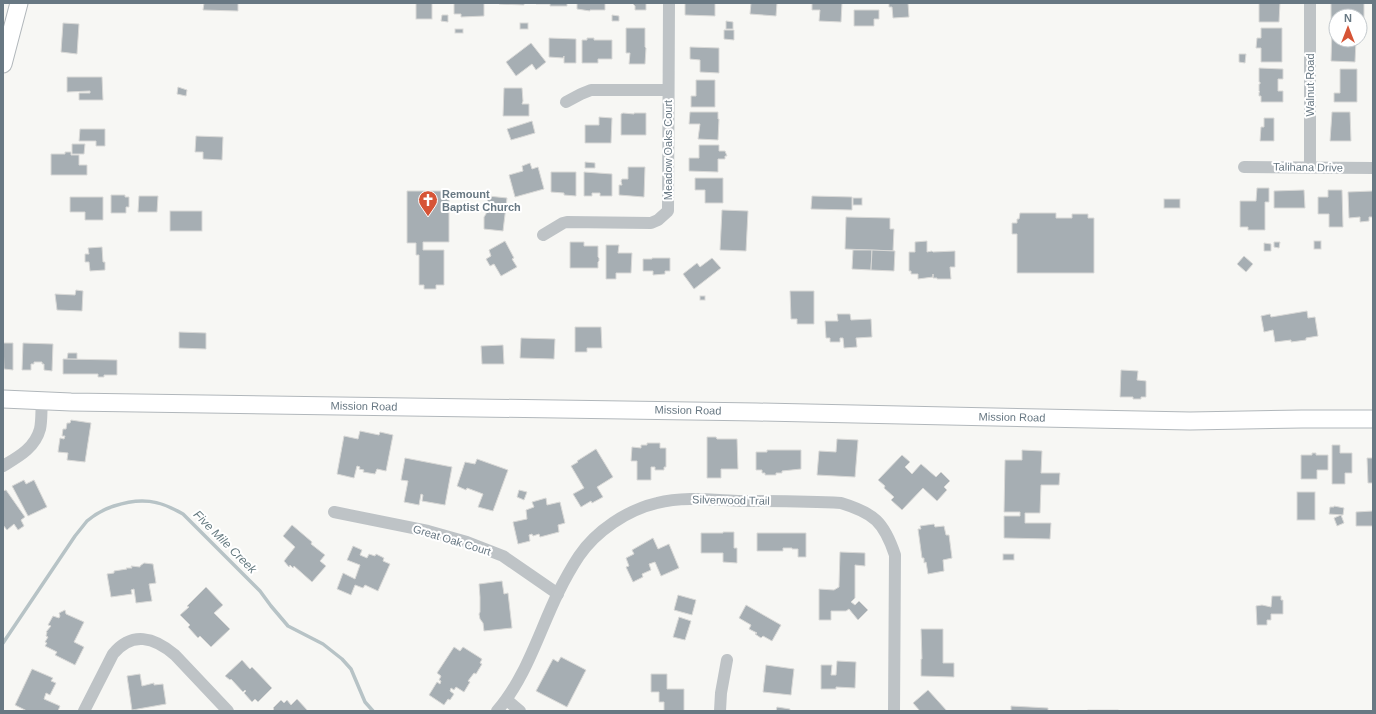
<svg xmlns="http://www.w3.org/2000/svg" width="1376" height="714" font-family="Helvetica,sans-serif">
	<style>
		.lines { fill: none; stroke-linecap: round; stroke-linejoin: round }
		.stream { stroke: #b7c3c6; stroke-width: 3.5 }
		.building { fill: #a6aeb3; stroke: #d9d9d7 }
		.secondary-casing { stroke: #b1b7bb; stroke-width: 19 }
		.street { stroke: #bec3c6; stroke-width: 12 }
		.secondary { stroke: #fff; stroke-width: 17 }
		.labels { text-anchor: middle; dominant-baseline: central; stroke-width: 4; stroke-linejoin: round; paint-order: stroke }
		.street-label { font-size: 11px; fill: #687883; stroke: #fff }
		.poi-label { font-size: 11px; font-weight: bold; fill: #687883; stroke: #fff; text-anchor: start }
		.water-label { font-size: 12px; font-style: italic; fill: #64797f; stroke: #fff }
	</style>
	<rect width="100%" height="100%" fill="#f7f7f4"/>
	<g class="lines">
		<path class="stream" d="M3 643 75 536C79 531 83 526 87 521 95 514 105 509 114 506 141 497 159 500 183 514L260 591 271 606 288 626 323 644 342 659 351 669 365 702 373 711"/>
	</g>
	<g class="building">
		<polygon points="204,3 238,3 238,11 203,10"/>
		<rect x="416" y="3" width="16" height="16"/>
		<polygon points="454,3 484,3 484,16 461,17 461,14 454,14"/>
		<polygon points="499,3 524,3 524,5 499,4"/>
		<polygon points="536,3 567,3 567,6 550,6 550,4 536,4"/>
		<polygon points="577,3 605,3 605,10 590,10 590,11 577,9"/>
		<polygon points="632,3 646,3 646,10 635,10 635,6"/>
		<polygon points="685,3 715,3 715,16 685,15"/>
		<polygon points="751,3 777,3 776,16 750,14"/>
		<polygon points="812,3 842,3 841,22 819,21 820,10 812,10"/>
		<polygon points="889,3 908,3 909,17 893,18 892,7 889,7"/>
		<polygon points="1259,3 1280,3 1279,22 1259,22"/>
		<polygon points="1331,3 1364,3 1364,22 1360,22 1360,16 1336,16 1336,22 1331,22"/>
		<polygon points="854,10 879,10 879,19 874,19 874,26 854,26"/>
		<polygon points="442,15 448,15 448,22 441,21"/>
		<polygon points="612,15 619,16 619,21 612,21"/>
		<polygon points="726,21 733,22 733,29 726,29"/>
		<polygon points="63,23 79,24 77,54 61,52"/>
		<rect x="520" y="23" width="8" height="6"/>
		<polygon points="626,28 645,28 645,47 646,48 645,64 629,64 630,53 626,53"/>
		<polygon points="1261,28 1282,28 1282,62 1261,62 1261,48 1256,48 1257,38 1261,38"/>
		<rect x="455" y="29" width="8" height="4"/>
		<polygon points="1332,29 1336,29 1336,40 1356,40 1355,62 1331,61"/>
		<polygon points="724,30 734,30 734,40 724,39"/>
		<polygon points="549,38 576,39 576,63 564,63 564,56 563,58 549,57"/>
		<polygon points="587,38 594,38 594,40 612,40 612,59 598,59 598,63 582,63 582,40 587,40"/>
		<polygon points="531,43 546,62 536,70 532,64 516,76 506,62"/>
		<polygon points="690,47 719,48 719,73 700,72 700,60 690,59"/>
		<polygon points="1239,54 1246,54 1245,63 1239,62"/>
		<polygon points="1259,68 1283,69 1283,79 1278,79 1278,91 1283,91 1283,102 1261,102 1261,96 1259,96 1259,92 1260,92 1259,91 1259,84 1260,84 1260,82 1259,82"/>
		<polygon points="1340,69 1357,69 1357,102 1334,102 1334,93 1340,93"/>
		<polygon points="67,77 102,77 103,100 79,100 79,93 90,93 90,91 67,92"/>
		<polygon points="696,80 715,80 715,107 691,107 691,96 696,96"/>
		<polygon points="178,87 187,90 186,96 177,94"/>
		<polygon points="504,88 522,88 523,101 522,104 529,104 529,116 503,116"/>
		<polygon points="690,112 718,112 718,119 719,119 718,140 698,139 700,124 689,124"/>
		<polygon points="1332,112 1350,112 1351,141 1330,141"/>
		<polygon points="623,113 634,114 634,113 646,113 646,135 621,135 621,114"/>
		<polygon points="599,117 612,118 611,143 585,143 585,125 599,125"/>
		<polygon points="1264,118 1274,118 1274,141 1260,141 1261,127 1264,127"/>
		<polygon points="532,121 535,133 511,140 507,129"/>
		<polygon points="80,129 105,129 105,146 96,146 96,141 79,141"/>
		<polygon points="196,136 223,137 222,160 203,159 203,152 195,152"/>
		<polygon points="72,144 85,144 84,154 72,154"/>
		<polygon points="699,145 719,145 719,151 725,151 727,156 725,156 725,159 718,159 718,172 689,171 689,158 699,158"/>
		<polygon points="65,152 71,152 71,155 79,155 79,165 87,165 87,175 51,175 51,154 65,154"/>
		<polygon points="585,162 595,163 595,168 585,168"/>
		<polygon points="530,163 532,169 538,167 544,189 515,197 509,175 523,171 522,166"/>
		<polygon points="628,167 645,167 644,197 619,195 619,185 622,185 621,181 622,179 628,179"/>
		<polygon points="551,172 576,172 576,196 564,195 564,193 551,192"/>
		<polygon points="584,172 612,174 612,196 600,196 600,193 592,193 592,196 584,196"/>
		<polygon points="695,178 723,178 723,203 705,203 705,190 695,190"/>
		<polygon points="1257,188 1269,188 1269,202 1265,202 1265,230 1248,230 1248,227 1240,227 1240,201 1256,201"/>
		<polygon points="1304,190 1305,208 1274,208 1274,191"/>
		<polygon points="1328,190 1342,190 1343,227 1329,227 1329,214 1318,214 1318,197 1328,197"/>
		<polygon points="407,191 449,191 449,242 423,242 423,250 444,250 444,285 436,285 436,289 424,289 424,285 419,285 419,255 416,255 416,243 407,243"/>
		<polygon points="1373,191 1373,217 1369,217 1369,221 1360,222 1360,217 1349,218 1348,192"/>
		<polygon points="111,195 125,195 125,197 129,197 129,207 126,207 126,213 111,213"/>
		<polygon points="139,196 158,196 157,212 138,212"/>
		<polygon points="488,196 507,198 503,231 484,229 484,217 486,214"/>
		<polygon points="812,196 852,197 852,210 811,209"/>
		<polygon points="70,197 103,197 103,220 85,220 85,212 70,212"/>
		<rect x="853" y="198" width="9" height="7"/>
		<rect x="1164" y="199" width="16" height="9"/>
		<polygon points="722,210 748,211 746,251 720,250"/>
		<rect x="170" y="211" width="32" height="20"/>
		<polygon points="1020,213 1056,213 1056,218 1072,218 1072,214 1088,214 1088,218 1094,218 1094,273 1017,273 1017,234 1012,234 1012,223 1017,223 1017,219 1019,219"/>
		<polygon points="846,217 890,218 890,229 894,229 893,251 845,249"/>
		<polygon points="505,241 514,258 512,259 517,267 501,276 494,264 490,266 486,259 491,256 489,250"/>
		<polygon points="927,241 927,252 932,251 933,252 955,251 955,267 950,267 951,279 937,279 937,278 933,278 933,274 933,277 918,279 918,274 911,274 911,271 909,271 909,252 915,252 915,242"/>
		<rect x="1314" y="241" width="7" height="8"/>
		<polygon points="570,242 584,242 584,246 598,246 598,257 599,258 599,261 598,262 598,268 570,268"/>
		<polygon points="1274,242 1280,242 1279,248 1274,247"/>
		<polygon points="1264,243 1271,244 1271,251 1264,251"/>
		<polygon points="606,245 619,245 618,253 632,253 631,273 616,273 616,279 606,279"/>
		<polygon points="102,247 103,262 105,262 105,270 90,271 89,262 85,262 85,254 89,254 88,248"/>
		<polygon points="853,250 872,250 871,270 852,269"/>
		<polygon points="872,250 895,251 894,271 871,270"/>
		<polygon points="1244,256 1253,264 1246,272 1237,264"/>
		<polygon points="652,258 670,258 670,271 665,271 665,274 653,275 653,271 643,271 643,259 652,259"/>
		<polygon points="712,258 721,268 694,289 683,274 697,263 700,267"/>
		<polygon points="76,290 83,291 82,311 57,310 55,294 75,295"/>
		<polygon points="790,291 814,291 814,324 797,324 797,319 791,319"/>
		<rect x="700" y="296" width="5" height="4"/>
		<polygon points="1307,311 1308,318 1315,317 1318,336 1306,338 1306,340 1291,342 1291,340 1275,342 1273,330 1264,332 1261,316 1270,314 1271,317"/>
		<polygon points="837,314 850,314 851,320 871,319 872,337 856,338 857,347 844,348 843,338 840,338 840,342 830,342 830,338 826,338 825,321 838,321"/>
		<polygon points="575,327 601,327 602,348 587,348 587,352 575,352"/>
		<polygon points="179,332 206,333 206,349 179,348"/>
		<polygon points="521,338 555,339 554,359 520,358"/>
		<polygon points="3,343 13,343 13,370 4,369"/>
		<polygon points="23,343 53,344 52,371 44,370 44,364 42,364 42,362 34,362 34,364 31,364 31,370 22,370"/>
		<polygon points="503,345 504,364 482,364 481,346"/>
		<polygon points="68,353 77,353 77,359 67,359"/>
		<polygon points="63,359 117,360 117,375 104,375 104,377 98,377 98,374 63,374"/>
		<polygon points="1121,370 1138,371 1137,380 1146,381 1146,397 1141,397 1141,399 1133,399 1133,397 1120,397"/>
		<polygon points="71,420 91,423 85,462 67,460 68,453 58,452 60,438 64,439 65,436 62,436 63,429 66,429 67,423 70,423"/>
		<polygon points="360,431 379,435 380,432 393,435 386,471 377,469 375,474 363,472 364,470 359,469 360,467 357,466 354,478 337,474 344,436 358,439"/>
		<polygon points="707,437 716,437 717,439 737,439 738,469 721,469 721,478 707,478"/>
		<polygon points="837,439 858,440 855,477 817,475 819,451 836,452"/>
		<polygon points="647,443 660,443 660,448 666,448 666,467 664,467 664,470 655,470 655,467 651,467 651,480 637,480 637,461 631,461 632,447 641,448 641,445 647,445"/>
		<polygon points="1332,445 1340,445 1340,453 1352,453 1352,473 1345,473 1345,484 1332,484"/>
		<polygon points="596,449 613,477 597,487 603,497 592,503 591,501 581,507 573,494 584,488 571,466 578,462 577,461"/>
		<polygon points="767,450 801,450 801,469 782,471 782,473 776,473 776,475 765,475 765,473 762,473 762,470 756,470 756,452 767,452"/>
		<polygon points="1022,450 1042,451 1041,473 1060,473 1059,485 1041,485 1040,513 1025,513 1025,523 1051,523 1050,539 1004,538 1004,516 1020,516 1020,512 1004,512 1005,460 1022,460"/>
		<polygon points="1312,453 1316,453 1316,455 1328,455 1328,470 1317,470 1317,479 1301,479 1301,455 1312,455"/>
		<polygon points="902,455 910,462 905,467 912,474 921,464 936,477 941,472 950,481 944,487 947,490 937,501 923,488 902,510 891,500 894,497 884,488 885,486 878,480"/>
		<polygon points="405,458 452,467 445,505 422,501 423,495 421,494 419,505 404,502 408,481 401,480"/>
		<polygon points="1367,458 1373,458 1373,483 1368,483"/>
		<polygon points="477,459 508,470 493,511 478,507 483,494 467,488 466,490 457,486 465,462 475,464"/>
		<polygon points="24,480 26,484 34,480 47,507 28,516 12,486"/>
		<polygon points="6,490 25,517 21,520 24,526 18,530 14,524 7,530 3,525 3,491"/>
		<polygon points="519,490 527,492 524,500 517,497"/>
		<rect x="1297" y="492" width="18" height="28"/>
		<polygon points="546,498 547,505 560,502 565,523 558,525 559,532 540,537 539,534 533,536 532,534 529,535 530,541 518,544 513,522 527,519 526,510 534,507 532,502"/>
		<polygon points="1334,506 1344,508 1343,515 1329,514 1330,507 1334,507"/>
		<polygon points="1373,511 1373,526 1356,526 1356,512"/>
		<polygon points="1341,515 1344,523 1337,526 1334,518"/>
		<polygon points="934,524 935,527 944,526 946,535 949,535 952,558 943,560 944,571 928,574 926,562 924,563 924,558 922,558 918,529 921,529 920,526"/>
		<polygon points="292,525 312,542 311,544 325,555 320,561 326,566 312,582 294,566 293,568 290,565 289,567 284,561 295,547 283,536"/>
		<polygon points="723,532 734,532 734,548 737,548 737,563 723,562 723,553 701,553 701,533 723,533"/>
		<polygon points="757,533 806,533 806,557 798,557 798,549 792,549 792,548 783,548 783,551 757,551"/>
		<polygon points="653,538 658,549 669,544 679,568 661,576 655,562 649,564 651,570 642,574 643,577 633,582 626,567 629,566 626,558 634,554 632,550"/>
		<polygon points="353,546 362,550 360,555 367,558 369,554 375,556 376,554 384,558 383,561 390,564 378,591 365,585 363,588 355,585 351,595 337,589 343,573 355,579 360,565 347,560"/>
		<polygon points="840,552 865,553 865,566 855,565 855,598 851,602 855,605 859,601 868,610 858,620 849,609 846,611 831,611 831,620 819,620 819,589 834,590 839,587 839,585"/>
		<rect x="1003" y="554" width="11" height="6"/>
		<polygon points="144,563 153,564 156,583 149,584 152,601 136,603 134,589 131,590 132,594 111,597 107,574 114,573 114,571 127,569 126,568 132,568 131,566 140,567 140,566"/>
		<polygon points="502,581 504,594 508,593 512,628 484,631 483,623 480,619 479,614 480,612 480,597 479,584"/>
		<polygon points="206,587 223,605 214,613 230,629 211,647 200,636 198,638 188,627 190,625 180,615 189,607 187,606"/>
		<polygon points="678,595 696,600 692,615 674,610"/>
		<polygon points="1272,596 1281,596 1281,600 1283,600 1283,614 1271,614 1271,620 1267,620 1267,625 1257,625 1256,606 1262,605 1271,607"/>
		<polygon points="746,605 781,625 772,641 763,636 761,638 755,634 757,633 749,629 751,625 739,618"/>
		<polygon points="65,610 66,614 84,622 74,642 84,647 75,665 55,655 57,652 45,646 47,643 45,642 48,637 46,636 47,632 46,632 51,626 48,625 53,616 59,618 60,616 59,613"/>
		<polygon points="679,617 691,621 685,640 673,637"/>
		<polygon points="921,629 943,629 943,663 954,663 954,677 921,676 921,659 922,659"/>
		<polygon points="454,647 460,651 463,647 482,659 480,663 482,664 476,674 474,673 468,681 470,682 464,692 456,687 454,690 451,688 450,691 454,694 450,700 448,699 444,705 429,695 437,682 440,684 441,681 439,680 441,676 437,673"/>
		<polygon points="561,657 586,670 567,707 536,691 553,659 558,662"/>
		<polygon points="242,660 250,669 252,667 272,688 258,702 255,699 252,702 244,693 246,691 245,690 243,692 231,679 230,680 225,676"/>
		<polygon points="837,661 856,662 855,688 836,687 836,689 821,689 821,665 832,665 831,675 836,675"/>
		<polygon points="766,665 794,669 791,695 763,692"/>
		<polygon points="32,669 53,678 51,681 56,683 50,695 46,693 44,699 60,706 58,711 27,711 15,705"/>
		<polygon points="140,674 142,686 154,683 154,685 163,684 166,704 132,710 127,676"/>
		<polygon points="651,674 667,674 667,689 684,689 684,711 664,711 664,702 659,702 659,692 651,692"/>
		<polygon points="928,690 947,711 920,711 913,703"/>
		<polygon points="297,699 308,711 272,711 274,709 273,708 281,700 284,703 287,700 291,705"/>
		<polygon points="1011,706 1048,708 1048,711 1011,711"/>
		<polygon points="777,707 790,709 790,711 776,711"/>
		<rect x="1088" y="710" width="30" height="1"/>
	</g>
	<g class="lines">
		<g class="secondary-casing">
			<g id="secondary">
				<polyline points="3,64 19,3"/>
				<polyline points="3,399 71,402 757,412 1190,421 1302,419 1373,419"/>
			</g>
		</g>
		<g class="street">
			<polyline points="566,102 581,94 591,90 668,90"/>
			<polyline points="1244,167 1373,168"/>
			<polyline points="1310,167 1310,3"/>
			<polyline points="543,235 563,223 567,222 651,223 658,220 668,211 669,3"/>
			<path d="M3 466C18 457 35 448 40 429 42 420 41 410 42 401"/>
			<polyline points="334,512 428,531 467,542 503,556 558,594"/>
			<polyline points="507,700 520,711"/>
			<path d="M84 711 113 654C132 631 154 637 175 655L228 711"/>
			<path d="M497 711C526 678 539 632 558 593 564 581 571 568 579 556 596 531 627 510 657 503 684 496 714 500 741 501 775 501 808 501 841 503 874 513 884 522 895 555L894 711"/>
			<polyline points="720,711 721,693 727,660"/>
		</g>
		<use href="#secondary" class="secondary"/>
	</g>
	<defs>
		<g id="church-pin" transform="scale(1)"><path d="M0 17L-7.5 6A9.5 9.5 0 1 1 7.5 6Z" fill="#d65436" stroke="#fff"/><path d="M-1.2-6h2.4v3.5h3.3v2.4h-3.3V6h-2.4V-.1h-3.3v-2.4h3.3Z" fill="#fff"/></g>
	</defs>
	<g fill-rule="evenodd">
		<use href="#church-pin" x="428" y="200"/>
	</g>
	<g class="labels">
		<g class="street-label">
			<text transform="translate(1310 85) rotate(-90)">Walnut Road</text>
			<text transform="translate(668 150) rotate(-90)">Meadow Oaks Court</text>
			<text transform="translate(1308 167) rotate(1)">Talihana Drive</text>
			<text transform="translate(364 406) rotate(1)">Mission Road</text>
			<text transform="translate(688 410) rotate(1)">Mission Road</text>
			<text transform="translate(1012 417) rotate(1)">Mission Road</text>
			<text transform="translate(731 500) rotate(1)">Silverwood Trail</text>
			<text transform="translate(452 540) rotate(17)">Great Oak Court</text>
		</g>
		<g class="poi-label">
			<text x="442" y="194">Remount<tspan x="442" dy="13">Baptist Church</tspan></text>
		</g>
		<g class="water-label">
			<text transform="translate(225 542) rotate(45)">Five Mile Creek</text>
		</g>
	</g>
	<rect width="1376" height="714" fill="none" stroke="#687883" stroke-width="8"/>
	<g transform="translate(1348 28)"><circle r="19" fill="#ffffff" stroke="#c3c9cd"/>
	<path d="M0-3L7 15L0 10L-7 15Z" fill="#d65436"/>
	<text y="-6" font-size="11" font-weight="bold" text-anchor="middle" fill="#687883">N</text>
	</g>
</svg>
